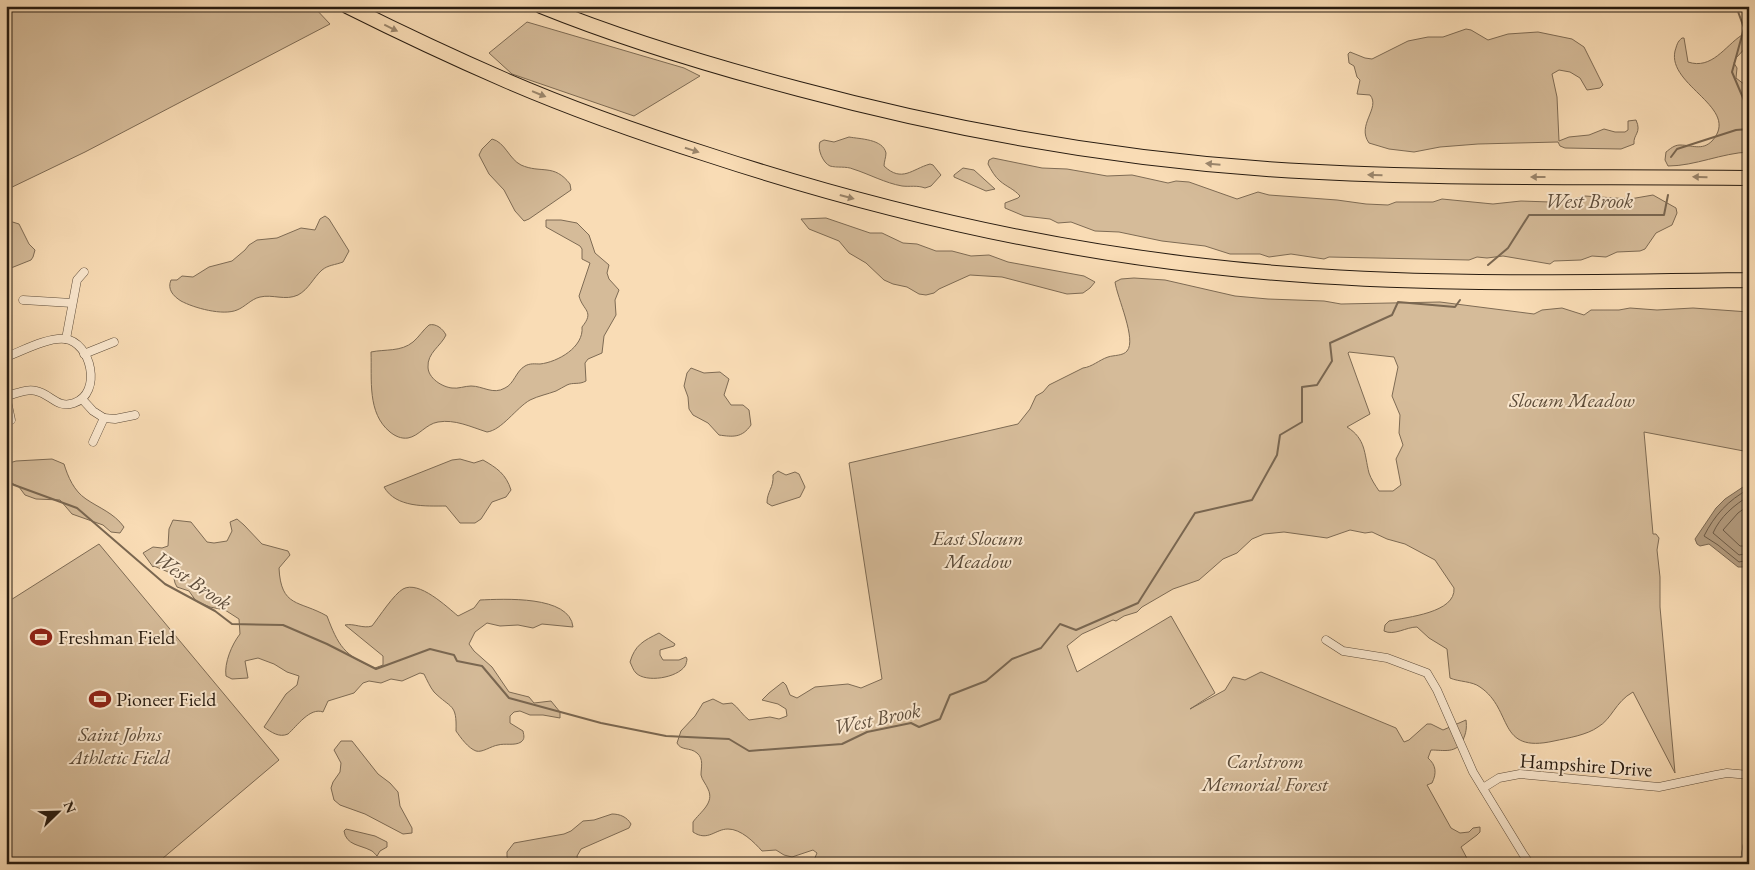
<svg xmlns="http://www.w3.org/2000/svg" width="1755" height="870" font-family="'EB Garamond',serif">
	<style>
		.green { fill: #d5bb99; stroke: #7e6b54; fill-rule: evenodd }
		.water { fill: #b29a7d; stroke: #7a6751 }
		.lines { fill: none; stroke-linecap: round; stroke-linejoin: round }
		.shore { stroke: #6c5a46; stroke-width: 1 }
		.stream { stroke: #7a6751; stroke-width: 2 }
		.minor-casing { stroke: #5c4b39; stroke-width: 9 }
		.motorway-casing { stroke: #271b10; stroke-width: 16 }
		.minor { stroke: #fbe8cf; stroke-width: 8 }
		.motorway { stroke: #f9dcb5; stroke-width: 14 }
		.oneway { fill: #9a856b }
		.labels { text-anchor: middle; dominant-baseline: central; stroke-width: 4; stroke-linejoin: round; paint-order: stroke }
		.park-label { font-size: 20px; font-style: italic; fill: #5b4b39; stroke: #fbe8cf }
		.poi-label { font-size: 20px; fill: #271b10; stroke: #fbe8cf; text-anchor: start }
		.street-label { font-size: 20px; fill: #271b10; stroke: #fbe8cf }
		.water-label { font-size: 21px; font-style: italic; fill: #5f4e3c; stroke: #fbe8cf }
	</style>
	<rect width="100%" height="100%" fill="#f9dcb5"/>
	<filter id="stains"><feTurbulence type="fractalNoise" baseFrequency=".004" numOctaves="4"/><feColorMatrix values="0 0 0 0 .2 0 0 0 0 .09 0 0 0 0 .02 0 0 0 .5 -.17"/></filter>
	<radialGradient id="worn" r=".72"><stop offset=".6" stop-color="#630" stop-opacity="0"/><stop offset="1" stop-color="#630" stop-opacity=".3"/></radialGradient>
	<g class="green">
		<polygon points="6,6 313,6 330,24 85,152 6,190"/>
		<polygon points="527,22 684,68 700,76 634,116 512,74 489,53"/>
		<path d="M1466 29 1471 30 1488 40 1508 34 1538 32 1572 39 1584 47 1603 85 1600 88 1587 90 1580 78 1570 72 1559 70 1552 74 1557 97 1559 141 1569 137 1589 135 1604 129 1615 132H1625L1628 130V121L1636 120C1642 133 1633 134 1634 144L1621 149 1565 148 1560 146 1558 142 1478 144 1440 147 1414 152 1389 149 1369 143C1356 125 1381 108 1370 95L1357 94 1360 80 1357 77 1354 66 1349 63 1348 54 1350 52 1365 58 1372 59 1408 41 1428 37H1443Z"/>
		<path d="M1742 35 1749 40V44L1736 58 1734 63 1737 68 1736 78 1749 88V152C1722 153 1695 166 1668 166L1665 160 1666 152C1670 149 1674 145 1680 145 1692 145 1702 151 1712 141 1742 108 1667 86 1675 51 1677 45 1677 42 1682 38H1684L1688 62C1712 70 1725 46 1742 35Z"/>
		<path d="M849 137C860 139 883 139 886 153 886 157 884 162 884 166 902 183 912 169 930 164L933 165 941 175 931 186 925 188C917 185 910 187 902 186 885 183 869 174 853 169 846 166 837 168 830 166 823 163 817 149 820 142L824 140 834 142Z"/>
		<path d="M492 139C505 142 509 159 521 165 541 174 554 163 570 184L571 190 529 219 524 221 515 211 504 190 489 174 479 155 482 149Z"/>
		<path d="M993 158 1042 168 1067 169 1107 176 1132 175 1168 183 1176 181 1189 182 1237 199 1258 192 1269 195 1337 200 1366 204 1388 205 1396 202H1433L1442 199 1493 204 1521 201 1550 202 1559 198 1574 199 1585 196 1630 199 1653 195 1676 208 1677 213 1672 225 1656 233 1645 249 1640 251 1617 252 1606 257 1592 256 1581 260 1554 261 1550 264 1503 256 1487 258 1477 257 1469 260 1329 257 1324 259 1291 254 1269 257 1260 254H1230L1205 246 1162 241 1119 232 1095 231 1071 222 1058 223 1050 219 1024 216 1005 208V203L1018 198 1020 196C1014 189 1007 187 1000 181 995 177 991 170 988 164L989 160Z"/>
		<polygon points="963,168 974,170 995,189 986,191 954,177 954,175"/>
		<path d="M325 216 329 219 349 251 343 262C335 265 328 265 322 270 313 278 309 289 298 295 285 301 273 294 260 297 251 299 245 307 237 310 223 316 194 308 181 301 173 296 167 289 171 280H177L182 276 193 277 209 267 232 261 245 250 249 245 257 240 277 238 301 228 315 230 320 219Z"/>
		<polygon points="826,218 870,233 882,233 903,243 917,244 936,251 952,251 971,256 989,255 1008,262 1084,276 1095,282 1090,288 1083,293 1067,294 1002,277 970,275 939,289 934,293 926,295 919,294 907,287 893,284 884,280 866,263 849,253 839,241 809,229 801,219"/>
		<polygon points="6,220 19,224 29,244 35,250 33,257 31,260 6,270"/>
		<path d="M546 220H561L577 223 589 235 595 253 609 265 607 273 609 279 619 290 615 300 616 315 604 336 602 353 588 359 585 363 586 381C579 385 573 382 567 385 563 387 560 389 556 391 548 394 538 396 530 400 516 408 502 430 487 432 471 427 455 419 438 422 426 424 419 436 408 438 401 439 395 436 390 432 367 413 372 380 371 352 385 349 401 352 413 342 419 337 423 330 429 325 436 323 443 329 446 335 441 346 427 353 428 367 428 378 442 387 452 388 458 389 465 386 471 386 483 386 493 395 505 388 514 384 516 371 525 366 530 363 535 364 540 364 558 362 584 347 582 327 595 311 583 311 579 296L590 263 582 259V249L580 246 546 227Z"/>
		<path d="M1134 278 1165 280 1235 296 1268 299 1324 301 1341 304 1440 302 1534 314 1542 310 1562 308 1584 315 1591 310H1619L1630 308 1657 310 1693 308 1749 312V452L1644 432 1653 534H1656L1659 538 1657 550 1660 577V607L1675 773 1633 692C1615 702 1612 719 1598 727 1587 735 1568 738 1554 741 1496 754 1514 710 1480 687 1472 681 1459 682 1450 678L1447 649 1429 638 1417 627C1406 627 1394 636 1384 631L1385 625 1389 621C1407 617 1456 613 1454 588L1435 560 1405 544 1387 539 1372 532 1365 533 1350 530 1327 538 1284 532 1264 534 1252 539 1237 553 1223 559 1199 580 1173 589 1142 607 1137 612 1124 616 1116 621 1113 620 1082 634 1067 646 1077 672 1171 616 1215 693 1190 709 1225 690 1233 677 1245 680 1261 672 1396 728 1404 742 1409 740 1427 724H1431L1443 730 1466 720C1467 728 1466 733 1463 740 1456 754 1444 750 1431 750L1428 758C1436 765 1437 773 1432 783L1427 785 1451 828 1460 833 1469 832 1473 828 1480 827V832L1477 835 1461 847 1470 864H811L814 860 817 853 813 850 792 857 784 855 776 850 762 851C754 842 741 829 728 829 715 829 708 842 693 832V822C700 812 715 803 708 789 706 784 702 780 701 775 701 767 704 759 697 753 690 747 681 751 677 743L681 731 695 716 703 703 713 699 723 704 732 703C739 708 742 715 749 720L770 717 779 719 787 716 786 709 778 704 762 700 769 693 783 682 786 685 790 695 797 698 815 687 848 684 861 688 882 679 849 463 1018 424 1030 409 1036 396 1043 392 1049 385 1083 368C1092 367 1099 360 1108 357 1114 355 1123 356 1127 351 1137 340 1117 297 1115 282L1121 279ZM1349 352 1394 357 1398 367 1392 396 1400 415 1399 433 1403 445 1396 459 1401 485 1393 491H1379C1375 485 1371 479 1369 473 1364 453 1366 439 1347 427L1370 414 1348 353Z"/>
		<path d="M691 368 704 373 720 372 729 379 724 395 731 405H743L749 410 751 425C742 438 733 437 719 435L708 423 693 415 689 409 688 397 684 386 687 373Z"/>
		<path d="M52 459 64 464C68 477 74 491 86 499 99 508 114 513 124 527L120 533 111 532 103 525 72 514 60 500 36 499 25 495 19 487 6 480V464L16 461Z"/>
		<path d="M460 459 474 463 483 460C497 468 506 474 511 490L506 497 492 502 481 519 475 523H460L446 506C426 506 396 508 384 487L452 460Z"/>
		<path d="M778 471 786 475 795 472 799 474 805 487 800 497 772 506 767 503C767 491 774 488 773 475Z"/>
		<path d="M237 519 244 525 262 544 288 551 290 555 279 568C281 608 299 600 327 616 338 645 344 656 375 668L383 665V656L345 625C354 623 363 629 372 626 379 617 394 594 403 589 419 580 447 607 458 616L474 608 480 600C503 599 570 595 573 627L542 624 533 628 518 625 500 626 487 623 475 632 469 644 474 651 492 667 509 692 529 697 534 703 551 701 560 712V718L543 715H530L520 711 514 712 510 716V723L523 731C524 736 525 739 521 742 515 746 505 743 498 745 491 746 482 753 476 751 468 748 461 738 456 731 457 703 451 709 434 692 430 687 427 680 424 674L420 673 402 681 391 679 381 683 369 681 363 683 354 693 328 701 323 712C310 707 297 726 288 734 279 738 271 732 264 727L286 694 297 685 299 676 287 672 274 664 258 658 245 661 248 678 232 679 226 676C224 663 232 644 240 634L239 619 225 610 210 607 196 601 189 591 177 587 175 583 173 574 154 566 153 567 143 553 153 547 162 548 168 546 169 529 173 520 191 522 207 542 214 543 227 541 232 531 230 522Z"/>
		<polygon points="99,544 279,760 156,864 6,864 6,603"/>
		<path d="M659 633 675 644 674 646 660 650V655L663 660H679L686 657 687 659C687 660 686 665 685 666 677 678 646 683 636 673 633 670 632 666 630 662 635 645 643 641 659 633Z"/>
		<polygon points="341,741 352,741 378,774 390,783 398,792 400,806 412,828 412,833 403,834 365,814 340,805 334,800 331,788 333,782 340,772 341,763 334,750"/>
		<path d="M612 814C620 814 627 817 631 824L629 828 581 849 577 856 578 864H511L507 857V852L514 843 564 834 571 831 583 821 594 820Z"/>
		<path d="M346 829 375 836 387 842V847L380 851 377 856C375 854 373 851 370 850 360 845 346 845 344 831Z"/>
	</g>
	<polygon class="water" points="1749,484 1749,563 1743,567 1738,567 1709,544 1700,546 1697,544 1695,539 1716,508 1725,499 1746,485"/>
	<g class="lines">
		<g class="shore">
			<path d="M1749 489C1728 500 1714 516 1704 536L1718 545 1739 562 1749 560"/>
			<path d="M1749 496C1734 505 1720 517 1713 533L1739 555 1749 553"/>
			<polyline points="1749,505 1738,513 1723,530 1740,546 1749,546"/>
		</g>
		<g class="stream">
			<polyline points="1736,6 1744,28 1732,72 1749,112"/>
			<polyline points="1671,157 1677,149 1736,130 1749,129"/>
			<polyline points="1488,265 1508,248 1529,215 1664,215 1668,195"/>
			<polyline points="6,482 77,508 165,584 215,611 232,624 283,625 327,644 376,669 430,649 454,655 457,661 482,666 509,698 601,723 666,736 729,739 749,751 842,744 867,732 911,723 919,727 940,719 950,695 986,681 1012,659 1041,648 1060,624 1076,630 1138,603 1195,513 1252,500 1277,455 1280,435 1302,422 1302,387 1317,385 1332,361 1330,343 1392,315 1398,302 1455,307 1460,300"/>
		</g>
		<g class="minor-casing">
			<g id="minor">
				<polyline points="23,300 72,303"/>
				<polyline points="66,339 77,280 84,272"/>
				<polyline points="84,354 114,342"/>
				<path d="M6 357C22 351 48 337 65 339 91 342 103 393 74 403 57 409 51 394 36 391 27 388 16 394 6 396L11 420"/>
				<polyline points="82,399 93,411 104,418 93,442"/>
				<polyline points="104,418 115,419 135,415"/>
				<polyline points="1326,640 1343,651 1387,658 1427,673 1437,690 1473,772 1523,854 1530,864"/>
				<polyline points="1483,788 1499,778 1520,774 1659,787 1716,775 1727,773 1749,775"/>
				<polyline points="1744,864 1749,835"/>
			</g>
		</g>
		<g class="motorway-casing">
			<g id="motorway">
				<path d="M347 6C399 32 452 57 505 80 572 109 640 133 709 155 870 208 1036 247 1205 266 1386 287 1567 283 1749 280"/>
				<path d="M541 6C625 40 712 66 799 89 952 130 1109 158 1267 169 1428 180 1588 176 1749 178"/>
			</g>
		</g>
		<use href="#minor" class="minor"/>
		<use href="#motorway" class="motorway"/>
	</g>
	<defs><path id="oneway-solid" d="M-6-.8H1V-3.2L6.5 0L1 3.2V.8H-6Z" transform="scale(1.25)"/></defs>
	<g class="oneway">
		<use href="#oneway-solid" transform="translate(391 28) rotate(26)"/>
		<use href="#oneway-solid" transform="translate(539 94) rotate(22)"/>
		<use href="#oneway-solid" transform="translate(692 150) rotate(18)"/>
		<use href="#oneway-solid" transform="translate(1213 164) rotate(-175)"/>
		<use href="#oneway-solid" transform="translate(1375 175) rotate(-178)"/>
		<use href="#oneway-solid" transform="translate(1538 177) rotate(-180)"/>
		<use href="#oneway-solid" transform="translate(1700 177) rotate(-179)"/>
		<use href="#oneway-solid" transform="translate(847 197) rotate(15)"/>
	</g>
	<defs>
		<g id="stadium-bare" transform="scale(1.725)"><path d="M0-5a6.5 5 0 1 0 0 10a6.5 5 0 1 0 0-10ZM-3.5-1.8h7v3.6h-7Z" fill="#8f2418" stroke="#fbe8cf" stroke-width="2.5" paint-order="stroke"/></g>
	</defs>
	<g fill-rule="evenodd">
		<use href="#stadium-bare" x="41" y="637"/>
		<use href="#stadium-bare" x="100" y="699"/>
	</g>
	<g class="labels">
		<g class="park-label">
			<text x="1572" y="400">Slocum Meadow</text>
			<text x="978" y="538">East Slocum<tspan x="978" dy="23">Meadow</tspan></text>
			<text x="120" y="734">Saint Johns<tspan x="120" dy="23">Athletic Field</tspan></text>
			<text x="1265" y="761">Carlstrom<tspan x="1265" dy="23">Memorial Forest</tspan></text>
		</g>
		<g class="poi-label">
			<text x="58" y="637">Freshman Field</text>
			<text x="116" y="699">Pioneer Field</text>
		</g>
		<g class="street-label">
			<text transform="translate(1586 765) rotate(4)">Hampshire Drive</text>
		</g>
		<g class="water-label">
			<text x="1589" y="200">West Brook</text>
			<text transform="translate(193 580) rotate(34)">West Brook</text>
			<text transform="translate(877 718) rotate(-12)">West Brook</text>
		</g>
	</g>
	<rect width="1755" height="870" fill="none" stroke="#f9dcb5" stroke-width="25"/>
	<rect x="8" y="8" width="1740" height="855" fill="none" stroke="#271b10" stroke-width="2.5"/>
	<rect x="12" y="12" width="1730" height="845" fill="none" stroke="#271b10"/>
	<g transform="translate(58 812) rotate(67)" stroke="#fbe8cf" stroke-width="4" paint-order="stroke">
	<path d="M0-4L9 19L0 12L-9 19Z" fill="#271b10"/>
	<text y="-8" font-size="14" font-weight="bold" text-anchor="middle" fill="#271b10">N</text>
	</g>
	<rect width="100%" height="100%" filter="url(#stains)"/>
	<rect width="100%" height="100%" fill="url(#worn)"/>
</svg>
